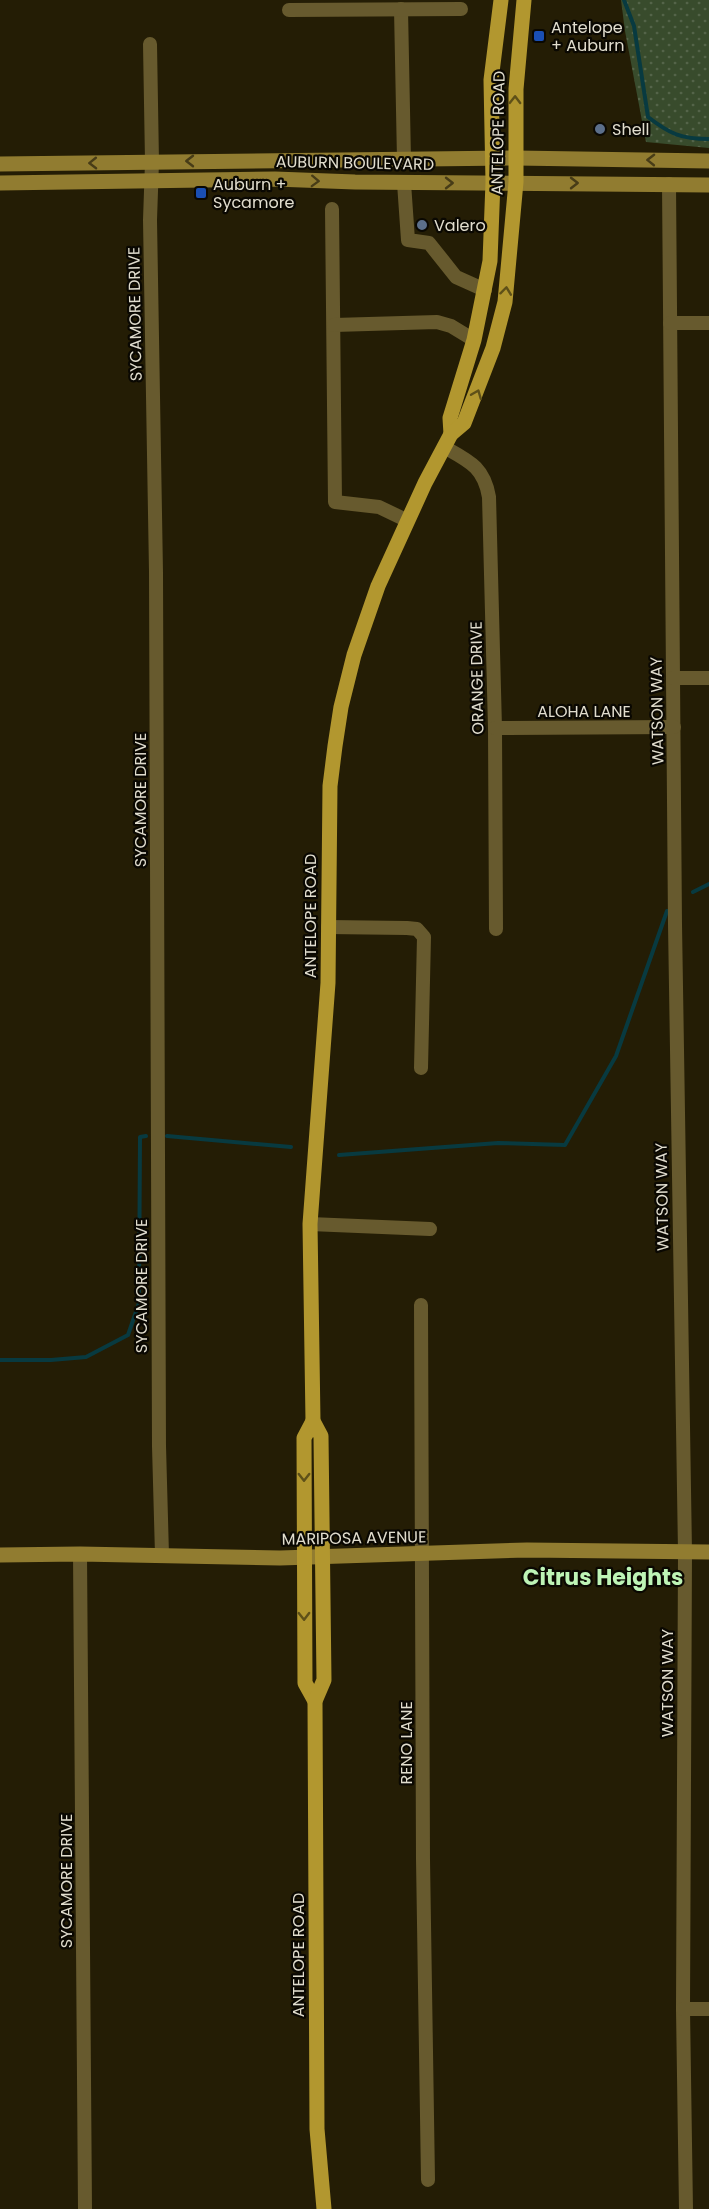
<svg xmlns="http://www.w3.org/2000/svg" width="709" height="2209" font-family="Poppins,sans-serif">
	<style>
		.park { fill: url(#park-dots) }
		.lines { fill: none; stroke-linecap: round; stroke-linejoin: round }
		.stream { stroke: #083a40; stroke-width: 4 }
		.street { stroke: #675a2e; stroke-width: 14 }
		.secondary { stroke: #917c30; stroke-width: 15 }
		.primary { stroke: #b2972f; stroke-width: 15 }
		.oneway { stroke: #5e5018 }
		.oneway2 { stroke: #473c17 }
		.transit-dot { fill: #1a4fb4; stroke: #0a0802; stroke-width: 2 }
		.service-dot { fill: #5c6f8a; stroke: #0a0802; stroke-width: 2 }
		.labels { text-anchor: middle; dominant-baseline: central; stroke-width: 4.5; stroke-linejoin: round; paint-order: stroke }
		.poi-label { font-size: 16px; fill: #e1ddce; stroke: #0a0802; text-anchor: start }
		.street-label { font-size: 16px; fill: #e1ddce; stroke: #0a0802 }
		.district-label { font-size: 22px; font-weight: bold; fill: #bef4b6; stroke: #0a0802 }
	</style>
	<defs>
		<pattern id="park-dots" width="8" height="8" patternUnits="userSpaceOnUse" patternTransform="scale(1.5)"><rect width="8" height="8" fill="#384b2c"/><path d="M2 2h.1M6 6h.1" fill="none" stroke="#546449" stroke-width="1.8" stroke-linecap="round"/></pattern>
	</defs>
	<rect width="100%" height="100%" fill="#241d05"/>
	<polygon class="park" points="621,0 709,0 709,148 646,142 625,31"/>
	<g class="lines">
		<g class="stream">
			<path d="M624 0 634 26 648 117C670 134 681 139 709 139"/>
			<polyline points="693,892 709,884"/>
			<polyline points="167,1136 291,1147"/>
			<polyline points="339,1155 498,1143 565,1145 616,1056 667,911"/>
			<polyline points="0,1360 51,1360 86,1357 128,1335 139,1303 140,1137 146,1136"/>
		</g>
		<g class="street">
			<polyline points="401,9 404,160"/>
			<polyline points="289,10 461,9"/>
			<polyline points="150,44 152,162 150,220 156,572 159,1446 162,1555"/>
			<polyline points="404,183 408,240 429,243 456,277 485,290"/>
			<polyline points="669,184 675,924 685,1552 683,2009 686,2209"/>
			<polyline points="332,209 335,502 379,507 406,520"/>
			<polyline points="670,323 709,323"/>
			<polyline points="334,325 437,322 451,326 474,340"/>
			<path d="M444 447C469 461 484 467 489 497L495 728 496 929"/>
			<polyline points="673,678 709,678"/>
			<polyline points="495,728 674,727"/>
			<polyline points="328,927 407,928 417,929 424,937 421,1068"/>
			<polyline points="310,1224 430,1229"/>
			<polyline points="421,1305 423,1859 428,2180"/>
			<polyline points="80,1554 85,2209"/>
			<polyline points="683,2009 709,2009"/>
		</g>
		<g class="secondary">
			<polyline points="0,164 516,158 709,161"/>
			<polyline points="0,183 275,179 355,182 709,185"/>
			<polyline points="0,1555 80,1554 280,1558 527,1550 709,1552"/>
		</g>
		<g class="primary">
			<polyline points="451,434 450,418 474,340 490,261 493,182 491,80 501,0"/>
			<polyline points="313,1421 304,1438 305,1683 315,1701"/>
			<polyline points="324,2209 317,2129 315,1701 324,1680 321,1436 313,1421 310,1224 328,983 330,786 335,746 341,707 354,655 378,586 425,483 451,434 464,423 493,348 505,302 516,182 516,89 524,0"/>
		</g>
	</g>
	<defs><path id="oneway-chevron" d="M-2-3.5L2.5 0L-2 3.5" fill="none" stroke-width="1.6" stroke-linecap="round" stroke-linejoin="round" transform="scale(1.5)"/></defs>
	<g class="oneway">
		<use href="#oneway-chevron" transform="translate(515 100) rotate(-89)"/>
		<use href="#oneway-chevron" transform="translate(506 291) rotate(-83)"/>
		<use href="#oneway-chevron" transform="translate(477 394) rotate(-68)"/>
		<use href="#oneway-chevron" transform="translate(304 1477) rotate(90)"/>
		<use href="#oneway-chevron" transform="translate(304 1616) rotate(89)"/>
	</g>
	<g class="oneway2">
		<use href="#oneway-chevron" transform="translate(651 160) rotate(-179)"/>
		<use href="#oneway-chevron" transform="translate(190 161) rotate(180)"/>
		<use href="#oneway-chevron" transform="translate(93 163) rotate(179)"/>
		<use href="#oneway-chevron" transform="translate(315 181) rotate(2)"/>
		<use href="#oneway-chevron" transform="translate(449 183)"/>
		<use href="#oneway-chevron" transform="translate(574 183)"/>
	</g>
	<g class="transit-dot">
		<rect x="533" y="30" width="12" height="12" rx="3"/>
		<rect x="195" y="187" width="12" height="12" rx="3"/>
	</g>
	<g class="service-dot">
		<circle cx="600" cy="129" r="6"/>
		<circle cx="422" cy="225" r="6"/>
	</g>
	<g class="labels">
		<g class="poi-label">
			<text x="551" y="27">Antelope<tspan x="551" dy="18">+ Auburn</tspan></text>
			<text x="612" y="129">Shell</text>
			<text x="213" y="184">Auburn +<tspan x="213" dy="18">Sycamore</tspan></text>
			<text x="434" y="225">Valero</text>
		</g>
		<g class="street-label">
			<text transform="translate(498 133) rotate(-89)">ANTELOPE ROAD</text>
			<text transform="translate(355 163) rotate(1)">AUBURN BOULEVARD</text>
			<text transform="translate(135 314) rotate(-91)">SYCAMORE DRIVE</text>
			<text transform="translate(477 678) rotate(-91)">ORANGE DRIVE</text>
			<text x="584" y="711">ALOHA LANE</text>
			<text transform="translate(657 711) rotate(-91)">WATSON WAY</text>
			<text transform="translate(140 800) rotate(-90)">SYCAMORE DRIVE</text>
			<text transform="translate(310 916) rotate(-90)">ANTELOPE ROAD</text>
			<text transform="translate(662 1197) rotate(-91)">WATSON WAY</text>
			<text transform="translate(141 1286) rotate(-90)">SYCAMORE DRIVE</text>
			<text transform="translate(354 1538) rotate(-1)">MARIPOSA AVENUE</text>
			<text transform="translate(667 1683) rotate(-90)">WATSON WAY</text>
			<text transform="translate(406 1743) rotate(-90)">RENO LANE</text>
			<text transform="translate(66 1881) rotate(-90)">SYCAMORE DRIVE</text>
			<text transform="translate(298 1955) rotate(-90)">ANTELOPE ROAD</text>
		</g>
		<g class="district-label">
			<text x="603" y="1577">Citrus Heights</text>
		</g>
	</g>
</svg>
